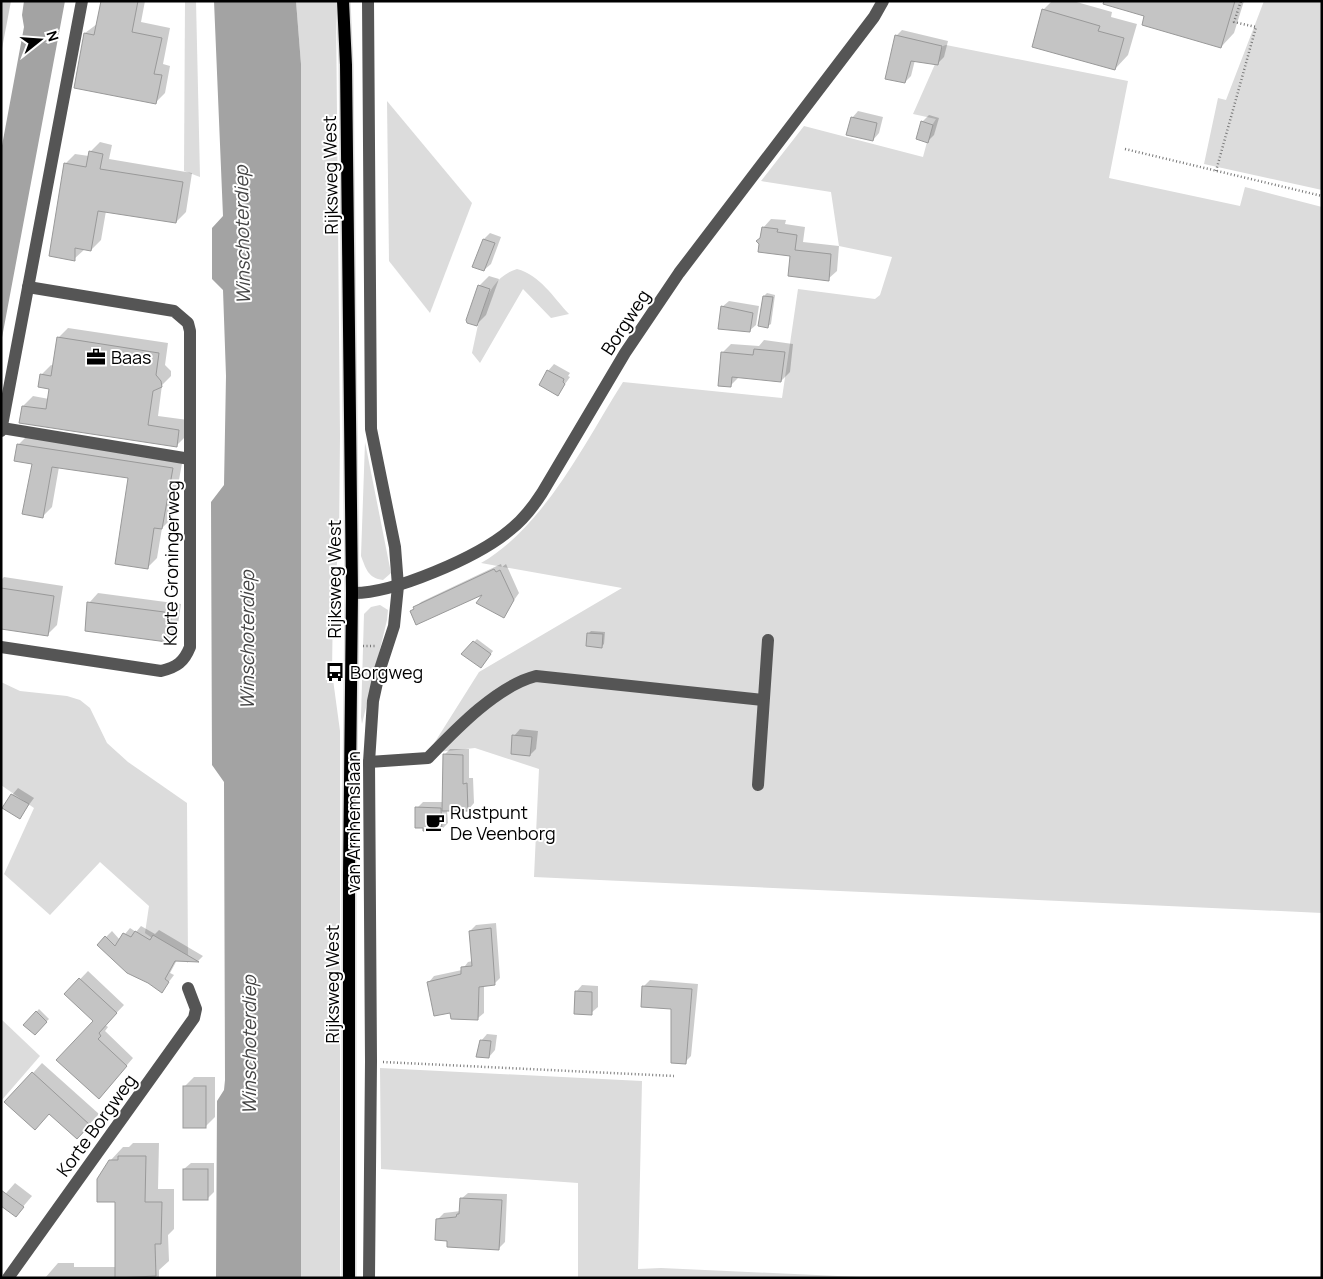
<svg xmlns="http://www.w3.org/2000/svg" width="1323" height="1279" font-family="Manrope,sans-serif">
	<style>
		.green { fill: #dcdcdc }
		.water { fill: #a3a3a3 }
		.shadow { fill: #0003 }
		.building { fill: #c4c4c4; stroke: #999 }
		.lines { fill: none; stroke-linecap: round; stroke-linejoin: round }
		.major-casing { stroke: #dbdbdb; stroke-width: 15 }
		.path { stroke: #777; stroke-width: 2.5; stroke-dasharray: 1 2.5; stroke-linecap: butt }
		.minor { stroke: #555; stroke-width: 12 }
		.major { stroke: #000; stroke-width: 12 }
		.labels { text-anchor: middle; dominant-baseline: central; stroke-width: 4; stroke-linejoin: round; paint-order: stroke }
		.street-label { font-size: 18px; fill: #000; stroke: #fff }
		.poi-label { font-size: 18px; fill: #000; stroke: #fff; text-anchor: start }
		.water-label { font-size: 19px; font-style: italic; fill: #444; stroke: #fff }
	</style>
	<rect width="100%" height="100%" fill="#fff"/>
	<g class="green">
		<polygon points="185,1 196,1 200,177 184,171"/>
		<polygon points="296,1 336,1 336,9 340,436 339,543 333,603 332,672 340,731 340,1278 301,1278 301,64"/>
		<polygon points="1264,1 1322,1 1322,190 1204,164 1218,98 1226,100"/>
		<path d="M946 45 1128 81 1109 178 1240 206 1245 187 1322 207V913L534 877 539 769 475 748 428 753 479 672 622 588 481 563C545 526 585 442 623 382L782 398 798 289 875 299 880 295 892 257 839 246 831 192 761 181 804 126 923 157 931 127 936 119 913 114 943 46Z"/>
		<polygon points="387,101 472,203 430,313 389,261"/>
		<path d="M517 269C540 275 553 297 569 314L551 318 523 289 480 363 472 353C479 324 483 279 517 269Z"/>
		<path d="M365 442 391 573 383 580C368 578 366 569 361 556Z"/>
		<polygon points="380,605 388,610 387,620 362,724 361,717 364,614 371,607"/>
		<polygon points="1,682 20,691 67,696 80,700 90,708 107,743 128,762 187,803 188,963 145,933 149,906 100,862 50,915 4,874 34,808 1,785"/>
		<polygon points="1,1019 40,1056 1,1101"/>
		<polygon points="380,1068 642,1081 638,1269 661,1268 881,1278 578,1278 578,1183 381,1169"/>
	</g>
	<g class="water">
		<polygon points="24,1 65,1 1,343 1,151 24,27 22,15"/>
		<polygon points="214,1 296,1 301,64 301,1278 216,1278 217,1101 224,1090 225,1080 224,782 212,765 211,502 224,485 226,376 223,290 212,279 212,228 223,216"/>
	</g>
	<g class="shadow">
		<polygon points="1,1 11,1 1,54"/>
		<polygon points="101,1 145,1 141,22 170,28 163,64 170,66 165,93 155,103 75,87 85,33 97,24"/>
		<polygon points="1052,1 1073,1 1112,12 1111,17 1137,24 1128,55 1115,69 1043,10"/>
		<polygon points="1112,1 1244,1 1234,33 1221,47"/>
		<polygon points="902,30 948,41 944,57 938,63 915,60 911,76 905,82 896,36"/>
		<polygon points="858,111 883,117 879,133 873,140 852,118"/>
		<polygon points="929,115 939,118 934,135 928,141 922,122"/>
		<polygon points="100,142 112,145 109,159 192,173 186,212 176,222 106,211 101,240 91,250 85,249 74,259 65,164 75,154 89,156 90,152"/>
		<polygon points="771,219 786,220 785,224 805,227 803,242 839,246 837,271 828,279 761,237 763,228"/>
		<polygon points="490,233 501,237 491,264 484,270 484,239"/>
		<polygon points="489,276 499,279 486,315 476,325 479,286"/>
		<polygon points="767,293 775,295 771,324 768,326 764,296"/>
		<polygon points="729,301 759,306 756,325 749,331 722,307"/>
		<polygon points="68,328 168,343 165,365 171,371 171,376 162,385 158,416 188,420 186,436 176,446 21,422 23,406 33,396 49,399 51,388 41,375 51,365 54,366 58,338"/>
		<polygon points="764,340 793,344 790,372 781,381 739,377 731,385 722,353 731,344 759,346"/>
		<polygon points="554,364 570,373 568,376 570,377 558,394 548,371"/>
		<polygon points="28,435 183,458 172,518 162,528 157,558 147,568 130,477 59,467 52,507 42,517 33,463 18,445"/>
		<polygon points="501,564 502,567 506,564 519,593 503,616 485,592 411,612 421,602"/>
		<polygon points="4,577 63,586 57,625 47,635 1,628 1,580"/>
		<polygon points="98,593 181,604 177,631 167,641 89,603"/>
		<polygon points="591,631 605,632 604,644 601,647 588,634"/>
		<polygon points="477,639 493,651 484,663 463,653"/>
		<polygon points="520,729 538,731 536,749 530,755 514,736"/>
		<polygon points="450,749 469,749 469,778 473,778 474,803 468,810 447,810 448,823 441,830 417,808 423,802 444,802 444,755"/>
		<polygon points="18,788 34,798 20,817 12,795"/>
		<polygon points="496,923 500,978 494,984 484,985 484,1013 478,1018 451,1011 429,982 434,976 462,970 468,962 473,961 470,931 476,925"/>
		<polygon points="141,926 155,934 159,930 203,956 198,961 177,960 170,973 174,975 162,991 98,945 112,931 120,940 130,928 136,932"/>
		<polygon points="88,971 124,1005 105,1025 108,1027 105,1031 133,1058 99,1098 95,1021 66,994"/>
		<polygon points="650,980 698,984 691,1056 685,1062 673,1008 644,986"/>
		<polygon points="582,985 598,986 598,1007 591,1013 576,992"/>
		<polygon points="39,1009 49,1019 35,1033 25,1025"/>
		<polygon points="487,1034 497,1035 495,1050 489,1057 481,1041"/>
		<polygon points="42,1063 99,1114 86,1128 50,1113 33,1073"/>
		<polygon points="194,1077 215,1077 215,1117 205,1127 184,1087"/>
		<polygon points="133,1143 159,1143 158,1189 174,1189 174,1229 168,1235 169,1261 159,1270 159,1278 45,1278 58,1263 74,1263 74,1267 116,1267 117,1201 110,1161 123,1147 129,1147"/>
		<polygon points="191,1163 214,1163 214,1192 207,1199 184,1169"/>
		<polygon points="15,1183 32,1196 16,1215 1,1199"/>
		<polygon points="468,1193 507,1194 505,1242 498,1249 449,1240 438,1219 444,1213 461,1211 461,1199"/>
	</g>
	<g class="building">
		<polygon points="101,1 138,1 132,32 162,38 154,74 162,75 156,104 74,88 84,33 94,35"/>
		<polygon points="1104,1 1235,1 1221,48 1142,25 1144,16 1103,4"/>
		<polygon points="1042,9 1100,26 1098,31 1124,38 1115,70 1032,47"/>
		<polygon points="895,35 942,46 938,65 911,61 905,83 885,79"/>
		<polygon points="851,117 877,123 873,141 846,135"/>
		<polygon points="921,121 933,125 928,143 916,139"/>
		<polygon points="89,151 103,154 100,169 183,182 176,223 98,211 91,251 75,248 75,261 49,256 64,163 86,167"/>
		<polygon points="762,227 778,229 777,232 797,235 795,250 831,254 829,281 788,276 790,256 758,252 759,244 756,241 760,238"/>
		<polygon points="483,239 495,243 484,271 472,267"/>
		<polygon points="478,285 490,289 477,326 467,323 466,320"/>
		<polygon points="763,296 773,297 768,328 758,326"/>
		<polygon points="721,306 753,313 750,332 718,329"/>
		<polygon points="57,337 159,353 156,375 161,381 162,387 153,391 148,425 179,430 177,447 19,423 22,406 46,409 49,389 38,387 40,374 51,376"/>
		<polygon points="754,349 785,352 781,382 732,377 731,387 718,386 721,352 753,355"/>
		<polygon points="547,370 564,379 563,382 565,384 558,396 539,385"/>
		<polygon points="17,444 173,468 162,529 154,528 148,569 115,564 128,478 52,467 43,518 22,514 32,464 14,461"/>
		<polygon points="494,569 496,572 500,570 514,600 504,618 476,603 482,595 416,625 410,611 414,609 413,607"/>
		<polygon points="1,588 54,596 48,636 1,629"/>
		<polygon points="87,602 172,613 167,642 85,631"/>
		<polygon points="587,633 603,634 602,648 586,646"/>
		<polygon points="473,641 491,654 481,668 461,654"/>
		<polygon points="512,735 532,737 530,756 511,754"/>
		<polygon points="443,754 463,755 463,784 467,783 468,811 442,811"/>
		<polygon points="11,794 29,804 20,819 2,808"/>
		<polygon points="415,807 441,808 442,831 423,831 423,828 415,828"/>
		<polygon points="491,928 495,985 479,987 478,1020 451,1019 450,1013 434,1016 427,982 461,974 461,967 472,966 469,931"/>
		<polygon points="135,931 150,940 153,935 199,962 175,961 165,979 169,982 162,993 148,983 127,973 97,945 105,936 115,946 123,933 131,937"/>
		<polygon points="79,978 117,1013 99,1033 101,1036 98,1039 127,1066 99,1099 56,1060 93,1021 64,994"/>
		<polygon points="642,986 692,989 686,1064 671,1063 671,1009 641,1007"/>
		<polygon points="575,991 592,992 592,1015 574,1014"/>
		<polygon points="36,1011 47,1022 35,1035 23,1025"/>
		<polygon points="480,1040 491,1041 489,1058 476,1057"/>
		<polygon points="32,1072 90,1125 77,1139 49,1114 35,1130 4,1102"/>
		<rect x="183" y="1086" width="23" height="42"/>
		<polygon points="118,1156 146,1156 145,1202 162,1202 161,1244 155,1244 156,1276 115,1278 115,1202 97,1202 97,1179 109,1160 118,1160"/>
		<rect x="183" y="1169" width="25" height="31"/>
		<polygon points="1,1190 24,1207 16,1217 1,1206"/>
		<polygon points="460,1198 502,1200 499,1250 447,1247 447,1241 435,1240 436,1219 456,1217 457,1214 459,1214"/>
	</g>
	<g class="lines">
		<g class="major-casing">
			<polyline id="major" points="343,1 346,65 352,593 349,876 349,1278"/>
		</g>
		<g class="path">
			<polyline points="1125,149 1322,196"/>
			<polyline points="1216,171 1256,27 1234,22 1241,1"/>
			<polyline points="363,646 375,646"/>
			<polyline points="383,1062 674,1076"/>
		</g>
		<g class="minor">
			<polyline points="368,1 371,429 395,547 398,586 394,626 380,669 373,701 369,762 371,1061 369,1278"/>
			<polyline points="2,428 190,459"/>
			<polyline points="1,431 82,1"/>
			<path d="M352 593C393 594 478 557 510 530 523 520 533 507 542 493L625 353 679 273 874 17 883 1"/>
			<path d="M1 647 161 671C177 667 184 662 190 647V331L188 323 174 311 28 287"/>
			<path d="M369 762 428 758C456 729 497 686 536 676L763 700"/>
			<polyline points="758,785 768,640"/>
			<polyline points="8,1278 194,1018 196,1009 188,988"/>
		</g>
		<use href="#major" class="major"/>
	</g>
	<defs>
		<g id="office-bare" transform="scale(1.5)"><path d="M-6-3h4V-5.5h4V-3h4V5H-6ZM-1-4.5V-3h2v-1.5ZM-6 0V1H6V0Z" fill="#000" stroke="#fff" stroke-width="2.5" paint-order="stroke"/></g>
		<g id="bus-bare" transform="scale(1.5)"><path d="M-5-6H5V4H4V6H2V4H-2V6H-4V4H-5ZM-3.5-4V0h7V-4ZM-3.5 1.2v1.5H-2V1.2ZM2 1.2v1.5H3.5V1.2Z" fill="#000" stroke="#fff" stroke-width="2.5" paint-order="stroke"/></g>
		<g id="cafe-bare" transform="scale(1.5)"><path d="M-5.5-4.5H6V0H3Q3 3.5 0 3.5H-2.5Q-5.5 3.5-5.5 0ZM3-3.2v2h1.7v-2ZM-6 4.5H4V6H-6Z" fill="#000" stroke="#fff" stroke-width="2.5" paint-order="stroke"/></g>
	</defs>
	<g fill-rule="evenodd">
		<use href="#office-bare" x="96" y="357"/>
		<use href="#bus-bare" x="335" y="672"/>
		<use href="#cafe-bare" x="435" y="822"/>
	</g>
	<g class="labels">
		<g class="street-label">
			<text transform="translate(330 175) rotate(-91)">Rijksweg West</text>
			<text transform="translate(625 322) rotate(-57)">Borgweg</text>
			<text transform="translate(171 563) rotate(-89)">Korte Groningerweg</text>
			<text transform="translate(334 579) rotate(-90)">Rijksweg West</text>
			<text transform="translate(353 822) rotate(-90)">van Arnhemslaan</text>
			<text transform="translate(332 984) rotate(-90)">Rijksweg West</text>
			<text transform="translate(96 1125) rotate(-54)">Korte Borgweg</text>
		</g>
		<g class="poi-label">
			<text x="111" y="357">Baas</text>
			<text x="350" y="672">Borgweg</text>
			<text x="450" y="812">Rustpunt<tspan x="450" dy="21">De Veenborg</tspan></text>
		</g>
		<g class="water-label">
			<text transform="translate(242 235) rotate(-91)">Winschoterdiep</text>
			<text transform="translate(247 640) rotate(-90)">Winschoterdiep</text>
			<text transform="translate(249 1045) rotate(-90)">Winschoterdiep</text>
		</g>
	</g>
	<rect width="1323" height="1279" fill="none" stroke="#000000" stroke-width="5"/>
	<g transform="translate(40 40) rotate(73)" stroke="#ffffff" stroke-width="4" paint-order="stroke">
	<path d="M0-4L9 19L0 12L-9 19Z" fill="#000000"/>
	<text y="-8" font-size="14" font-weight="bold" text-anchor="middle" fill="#000000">N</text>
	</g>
</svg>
